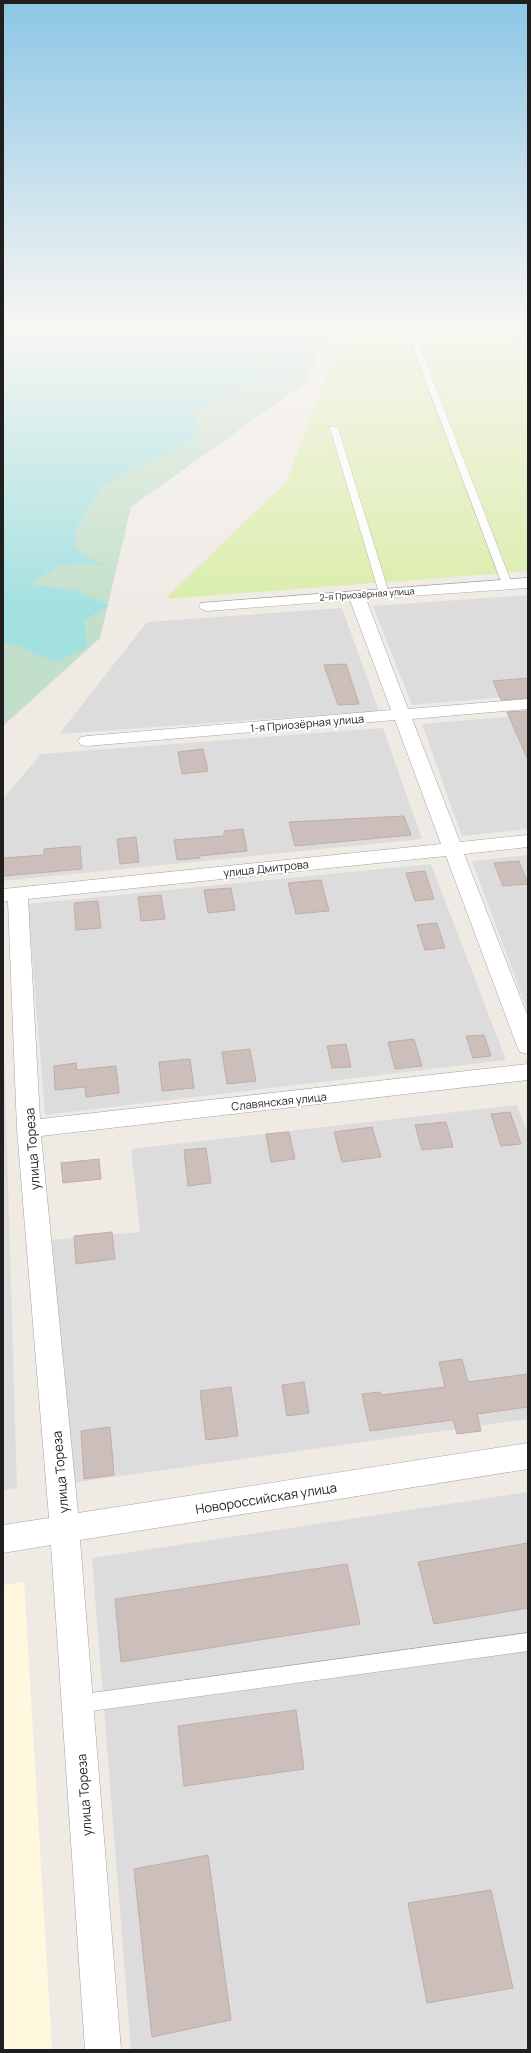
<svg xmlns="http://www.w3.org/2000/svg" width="531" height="2053" font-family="Manrope,sans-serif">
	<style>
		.residential { fill: #dddcdc }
		.education { fill: #fff8df }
		.grass { fill: #d9eda8 }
		.wetland { fill: #c1dfca }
		.water { fill: #a3e0e0; fill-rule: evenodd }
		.building { fill: #ccbebb; stroke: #c3aca6 }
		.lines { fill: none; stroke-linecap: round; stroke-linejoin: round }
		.service-casing { stroke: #a3a3a3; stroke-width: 1 }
		.minor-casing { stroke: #a3a3a3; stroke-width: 1 }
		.service { fill: #fff; fill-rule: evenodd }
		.minor { fill: #fff; fill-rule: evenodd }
		.labels { text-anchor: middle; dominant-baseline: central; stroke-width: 4; stroke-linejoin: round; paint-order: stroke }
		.far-street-label { font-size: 9px; fill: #1f1f1f; stroke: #fff }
		.street-label { font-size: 11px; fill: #1f1f1f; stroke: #fff }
		.near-street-label { font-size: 13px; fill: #1f1f1f; stroke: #fff }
	</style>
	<rect width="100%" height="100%" fill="#f0eae5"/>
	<g class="residential">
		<polygon points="528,595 528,695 412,705 373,606"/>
		<polygon points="342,608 379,711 59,734 147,622"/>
		<polygon points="528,715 528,829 462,836 422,724"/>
		<polygon points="383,728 422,839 3,881 3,799 41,754"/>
		<polygon points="528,855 528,1012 472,861"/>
		<polygon points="431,864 506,1060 45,1115 28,904"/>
		<polygon points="3,1016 17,1488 3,1490"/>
		<polygon points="517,1105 528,1134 528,1419 71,1483 52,1240 140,1232 131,1149"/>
		<polygon points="528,1492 528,2050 131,2050 92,1558"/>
	</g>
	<polygon class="education" points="24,1582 52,2050 3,2050 3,1585"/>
	<polygon class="grass" points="344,326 528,326 528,571 165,599 287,481"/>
	<polygon class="wetland" points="3,326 331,326 306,382 131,507 100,638 3,726"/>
	<path class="water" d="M3 326H311L319 346 301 351 294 359 300 376 244 382 217 401 193 409 200 437 105 484 95 496 75 531 76 549 104 566 84 564 59 566 28 584 74 590 109 605 84 620 87 648 54 662 11 643 3 644ZM253 348 273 360V361L260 368 249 364 239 350Z"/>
	<g class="building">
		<polygon points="346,664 359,704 338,705 324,665"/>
		<polygon points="528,678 528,698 501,700 493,681"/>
		<polygon points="528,711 528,760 507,712"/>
		<polygon points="203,749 208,771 182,774 178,752"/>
		<polygon points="404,816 411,835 295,846 289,822"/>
		<polygon points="243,829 247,851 199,856 200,858 177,860 174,840 224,836 224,831"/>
		<polygon points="136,837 139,862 120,864 117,839"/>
		<polygon points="80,846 82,869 3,876 3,858 44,855 44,849"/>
		<polygon points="519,861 528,884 503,886 494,863"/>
		<polygon points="425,871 434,899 415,901 406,873"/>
		<polygon points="321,880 329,911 296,914 288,883"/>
		<polygon points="231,888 235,910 208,913 204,890"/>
		<polygon points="161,895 165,919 141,921 138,897"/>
		<polygon points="98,901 101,928 76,930 74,903"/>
		<polygon points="437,923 445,948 425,950 417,925"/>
		<polygon points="484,1035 491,1056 473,1058 466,1036"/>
		<polygon points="414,1039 422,1066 395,1069 388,1042"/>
		<polygon points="346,1044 351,1067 332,1068 327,1046"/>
		<polygon points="250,1049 256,1081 227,1084 222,1052"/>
		<polygon points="190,1059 194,1088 162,1091 159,1062"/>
		<polygon points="76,1063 77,1070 116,1066 119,1093 86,1097 85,1087 55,1090 54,1066"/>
		<polygon points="510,1112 521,1144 501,1146 491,1114"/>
		<polygon points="446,1122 453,1147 422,1150 415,1125"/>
		<polygon points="372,1127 381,1157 342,1162 334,1132"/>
		<polygon points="289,1132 295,1159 271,1162 266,1134"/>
		<polygon points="206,1148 211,1183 188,1186 184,1150"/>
		<polygon points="99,1159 101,1179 63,1183 61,1163"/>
		<polygon points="112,1232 115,1259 76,1264 74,1236"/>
		<polygon points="462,1359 468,1382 528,1374 528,1407 477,1414 481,1431 457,1434 453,1420 370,1431 362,1394 380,1392 381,1395 445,1387 439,1362"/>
		<polygon points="304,1382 309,1413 287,1416 282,1385"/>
		<polygon points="231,1387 238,1436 206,1440 200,1391"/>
		<polygon points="110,1427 114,1475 84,1479 81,1431"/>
		<polygon points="528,1543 528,1608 434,1624 418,1562"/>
		<polygon points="347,1564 360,1624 121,1662 115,1599"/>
		<polygon points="296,1710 304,1769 184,1786 178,1726"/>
		<polygon points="208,1855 231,2020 152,2037 134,1869"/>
		<polygon points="491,1890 513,1988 427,2003 408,1903"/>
	</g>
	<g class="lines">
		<g class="service-casing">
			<g id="service">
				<polygon points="405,326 412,326 512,584 510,586 507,587 502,584"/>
				<polygon points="515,326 522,326 528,339 528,349 524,347"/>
				<polygon points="331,426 338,428 389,593 387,595 381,595 379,593 330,428"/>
				<polygon points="528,1633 528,1651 77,1713 70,1711 68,1704 70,1697 77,1695"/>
			</g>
		</g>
		<g class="minor-casing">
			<polygon id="minor" points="528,578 528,588 366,599 408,709 528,699 528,709 412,719 460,842 528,835 528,847 464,854 528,1017 528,1054 520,1052 517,1046 446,856 28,899 40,1119 528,1064 528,1080 41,1136 78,1513 528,1443 528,1469 80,1540 121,2050 85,2050 51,1545 3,1553 3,1525 49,1518 17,1129 8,901 3,901 3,889 441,844 395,720 87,746 81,745 78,741 81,737 87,736 391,710 350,600 207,611 201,609 199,606 201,603"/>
		</g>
		<use href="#service" class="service"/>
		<use href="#minor" class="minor"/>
	</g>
	<linearGradient id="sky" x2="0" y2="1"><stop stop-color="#8cc6e5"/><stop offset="0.53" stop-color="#f8f6f3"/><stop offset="1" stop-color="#f8f6f3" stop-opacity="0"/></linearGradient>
	<rect width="531" height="614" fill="url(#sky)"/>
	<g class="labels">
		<g class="far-street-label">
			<text transform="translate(367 594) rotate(-4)">2-я Приозёрная улица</text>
		</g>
		<g class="street-label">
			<text transform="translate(307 723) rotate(-5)">1-я Приозёрная улица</text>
			<text transform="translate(266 868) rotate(-6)">улица Дмитрова</text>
			<text transform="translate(279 1101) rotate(-6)">Славянская улица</text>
		</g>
		<g class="near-street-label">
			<text transform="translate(32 1149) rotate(-94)">улица Тореза</text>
			<text transform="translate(60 1472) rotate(-95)">улица Тореза</text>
			<text transform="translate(266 1498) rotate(-9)">Новороссийская улица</text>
			<text transform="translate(84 1795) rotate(-94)">улица Тореза</text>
		</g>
	</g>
	<rect width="531" height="2053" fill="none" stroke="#1f1f1f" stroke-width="8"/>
</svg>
